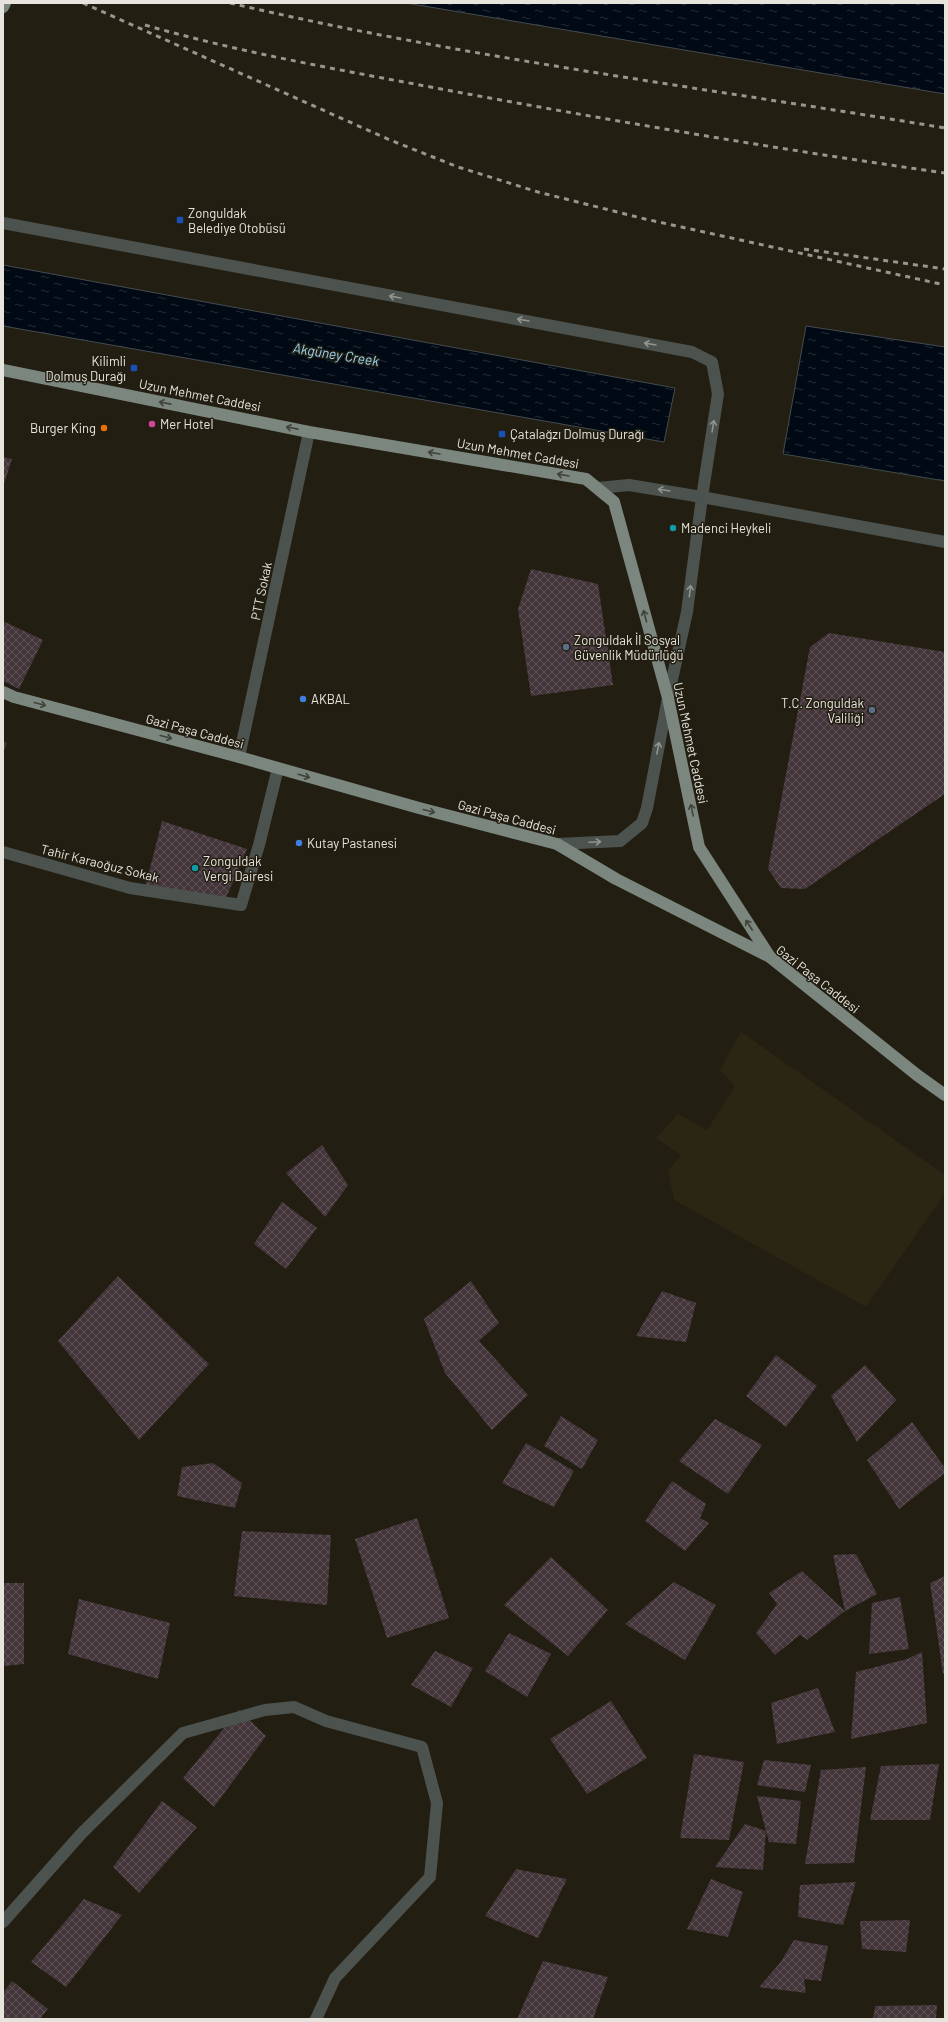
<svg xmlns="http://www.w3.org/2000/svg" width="948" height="2022" font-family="Barlow,sans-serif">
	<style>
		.built { fill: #2b2613 }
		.water { fill: url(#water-ripples); stroke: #454b50 }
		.building { fill: url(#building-cross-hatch) }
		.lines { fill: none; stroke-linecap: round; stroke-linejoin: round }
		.minor { stroke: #4c524e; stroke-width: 12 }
		.major { stroke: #7a867e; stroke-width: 12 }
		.rail { stroke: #99968d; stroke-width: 3; stroke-dasharray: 5 5; stroke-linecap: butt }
		.oneway { stroke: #91948e }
		.oneway2 { stroke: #414238 }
		.transit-dot { fill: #1a4fb4; stroke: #221e12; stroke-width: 1.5 }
		.hotel-dot { fill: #d1479c; stroke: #221e12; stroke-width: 1.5 }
		.food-dot { fill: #e8710a; stroke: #221e12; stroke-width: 1.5 }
		.culture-dot { fill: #0f9aa8; stroke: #221e12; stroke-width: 1.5 }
		.service-dot { fill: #5c6f8a; stroke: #221e12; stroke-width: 1.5 }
		.shop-dot { fill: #3f7fe0; stroke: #221e12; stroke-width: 1.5 }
		.labels { text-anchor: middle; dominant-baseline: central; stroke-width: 3; stroke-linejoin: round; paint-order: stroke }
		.poi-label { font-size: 13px; fill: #e6e4dc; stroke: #221e12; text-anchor: start }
		.street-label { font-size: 13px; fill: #e6e4dc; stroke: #221e12 }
		.water-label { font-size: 14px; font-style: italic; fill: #96d6f6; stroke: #221e12 }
	</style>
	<defs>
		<pattern id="water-ripples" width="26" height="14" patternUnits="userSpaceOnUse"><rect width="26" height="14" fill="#000914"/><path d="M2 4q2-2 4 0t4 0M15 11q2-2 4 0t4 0" fill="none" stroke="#252d36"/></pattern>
		<pattern id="building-cross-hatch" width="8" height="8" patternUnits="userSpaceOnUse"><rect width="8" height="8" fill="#43353a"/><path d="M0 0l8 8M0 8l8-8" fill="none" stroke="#5e5256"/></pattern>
	</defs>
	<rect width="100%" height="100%" fill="#221e12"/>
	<polygon class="built" points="741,1032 945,1175 945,1193 866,1307 674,1200 668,1171 681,1155 656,1138 678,1114 707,1130 735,1086 720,1070"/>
	<g class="water">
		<polygon points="406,3 945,3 945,94"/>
		<polygon points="3,265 675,388 664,442 3,326"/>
		<polygon points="806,326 945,347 945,481 783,454"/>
	</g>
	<g class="building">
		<polygon points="3,457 12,459 3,487"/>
		<polygon points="531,569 598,584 613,685 531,696 518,609"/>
		<polygon points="3,621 43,640 19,689 3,681"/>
		<polygon points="829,633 945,652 945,794 805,889 781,888 768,869 810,647"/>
		<polygon points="3,741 7,743 3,752"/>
		<polygon points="162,821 247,849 226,898 145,888"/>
		<polygon points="322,1145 348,1185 325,1217 286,1173"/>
		<polygon points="282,1202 317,1228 286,1269 254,1244"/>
		<polygon points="118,1276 209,1364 139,1440 58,1341"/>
		<polygon points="471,1281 499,1323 479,1341 528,1395 492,1430 445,1373 424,1319"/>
		<polygon points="662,1291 696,1303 686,1342 636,1336"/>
		<polygon points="776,1355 817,1386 786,1427 746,1396"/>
		<polygon points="865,1365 896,1400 857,1442 831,1396"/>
		<polygon points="561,1416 598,1440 582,1469 544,1446"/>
		<polygon points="715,1419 762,1445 728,1494 679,1461"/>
		<polygon points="912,1422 945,1468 945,1473 899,1509 867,1460"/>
		<polygon points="526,1443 574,1471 554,1507 502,1483"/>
		<polygon points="213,1463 242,1483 235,1508 177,1496 182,1467"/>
		<polygon points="672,1481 706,1504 700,1518 709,1523 685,1551 645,1521"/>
		<polygon points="417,1518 449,1618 387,1638 355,1539"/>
		<polygon points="242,1531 331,1535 327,1605 234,1596"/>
		<polygon points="856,1554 877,1594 845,1611 833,1555"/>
		<polygon points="551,1557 608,1610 568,1656 504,1605"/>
		<polygon points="802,1571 845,1611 807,1640 800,1635 775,1655 756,1633 777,1604 769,1593"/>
		<polygon points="945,1576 945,1673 943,1674 930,1583"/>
		<polygon points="674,1582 716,1605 685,1660 625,1624"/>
		<polygon points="3,1583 24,1583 24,1664 3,1666"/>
		<polygon points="900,1597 909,1649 869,1654 872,1603"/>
		<polygon points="79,1599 170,1623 158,1679 68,1654"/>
		<polygon points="509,1633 551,1654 527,1697 485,1671"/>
		<polygon points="435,1651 473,1668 451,1707 411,1685"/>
		<polygon points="922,1652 927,1723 851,1739 856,1672 907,1659"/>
		<polygon points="818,1688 835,1732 777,1744 771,1703"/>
		<polygon points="611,1701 647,1758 587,1794 550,1739"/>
		<polygon points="239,1710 266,1736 214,1807 183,1778"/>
		<polygon points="694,1754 744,1762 729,1840 680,1838"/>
		<polygon points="764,1760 811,1765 805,1792 757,1785"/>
		<polygon points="939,1764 930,1820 870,1820 881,1766"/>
		<polygon points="866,1767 854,1863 805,1864 821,1770"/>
		<polygon points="757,1796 801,1801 796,1844 769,1842 766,1831 763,1870 715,1867 745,1824 766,1831"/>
		<polygon points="162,1801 197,1827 139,1893 113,1867"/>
		<polygon points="516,1869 567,1879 538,1938 485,1916"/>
		<polygon points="711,1879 743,1892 728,1937 687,1929"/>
		<polygon points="856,1882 843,1925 798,1917 800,1885"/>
		<polygon points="84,1899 122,1915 66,1987 31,1962"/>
		<polygon points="910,1920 906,1952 862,1949 860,1921"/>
		<polygon points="794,1940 828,1946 821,1981 804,1979 806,1993 759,1987 780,1963"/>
		<polygon points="543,1961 608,1977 593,2019 517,2019"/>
		<polygon points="12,1981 48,2009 40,2019 3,2019 3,1993"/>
		<polygon points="937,2005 936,2019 873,2019 875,2006"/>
	</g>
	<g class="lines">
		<g class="minor">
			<polyline points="3,223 692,352 712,362 718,394 702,497 687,612 668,698 647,808 642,823 620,841 557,844"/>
			<polyline points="598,488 629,485 702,497 945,542"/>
			<polyline points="239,757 309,432"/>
			<polyline points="3,852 130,888 241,905 259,845 278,768"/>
			<polyline points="3,1922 81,1834 183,1733 265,1710 294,1707 326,1721 422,1747 437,1803 430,1877 335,1978 316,2019"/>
		</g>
		<g class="major">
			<polyline points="3,7 5,3"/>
			<polyline points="3,370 309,432 586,479 614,502 668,698 699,847 770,957"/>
			<polyline points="3,692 14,697 239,757 419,808 557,844 616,879 770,957 917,1075 945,1095"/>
		</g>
		<g class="rail">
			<polyline points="83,3 390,140 458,167 538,192 645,219 945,285"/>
			<path d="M230 3C465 58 707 88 945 128"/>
			<path d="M145 25C242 53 341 70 441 89 608 120 776 149 945 173"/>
			<polyline points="804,249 945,269"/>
		</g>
	</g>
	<defs><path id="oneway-shaft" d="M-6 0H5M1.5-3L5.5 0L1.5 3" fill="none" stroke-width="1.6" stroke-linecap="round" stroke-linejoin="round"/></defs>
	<g class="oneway">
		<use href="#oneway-shaft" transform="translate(395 297) rotate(-170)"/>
		<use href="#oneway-shaft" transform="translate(523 320) rotate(-170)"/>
		<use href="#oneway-shaft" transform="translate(650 344) rotate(-170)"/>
		<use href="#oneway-shaft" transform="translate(713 426) rotate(-81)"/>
		<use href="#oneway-shaft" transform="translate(664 490) rotate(-171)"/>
		<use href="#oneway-shaft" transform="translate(690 591) rotate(-83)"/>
		<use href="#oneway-shaft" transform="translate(658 748) rotate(-79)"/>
		<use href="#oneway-shaft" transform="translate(595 842) rotate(-3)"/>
	</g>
	<g class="oneway2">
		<use href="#oneway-shaft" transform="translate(165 403) rotate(-169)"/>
		<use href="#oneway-shaft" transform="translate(292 428) rotate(-169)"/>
		<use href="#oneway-shaft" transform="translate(434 453) rotate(-170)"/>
		<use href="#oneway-shaft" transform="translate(563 475) rotate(-170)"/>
		<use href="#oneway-shaft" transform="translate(645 616) rotate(-105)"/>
		<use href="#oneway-shaft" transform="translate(40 704) rotate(15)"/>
		<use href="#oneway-shaft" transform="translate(166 737) rotate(15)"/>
		<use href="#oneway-shaft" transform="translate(304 776) rotate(16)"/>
		<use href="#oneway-shaft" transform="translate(692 810) rotate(-102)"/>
		<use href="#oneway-shaft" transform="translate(429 811) rotate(15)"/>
		<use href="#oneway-shaft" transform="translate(749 925) rotate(-123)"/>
	</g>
	<g class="transit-dot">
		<rect x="176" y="216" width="8" height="8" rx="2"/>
		<rect x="130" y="364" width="8" height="8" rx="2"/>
		<rect x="498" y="430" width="8" height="8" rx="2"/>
	</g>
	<circle class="hotel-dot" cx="152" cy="424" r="4"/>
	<circle class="food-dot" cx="104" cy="428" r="4"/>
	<g class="culture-dot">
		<circle cx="673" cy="528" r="4"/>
		<circle cx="195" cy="868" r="4"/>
	</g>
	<g class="service-dot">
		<circle cx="566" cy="647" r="4"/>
		<circle cx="872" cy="710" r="4"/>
	</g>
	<g class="shop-dot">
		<circle cx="303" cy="699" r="4"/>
		<circle cx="299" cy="843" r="4"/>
	</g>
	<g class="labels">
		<g class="poi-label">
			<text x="188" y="213">Zonguldak<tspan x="188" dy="15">Belediye Otobüsü</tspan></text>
			<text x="126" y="361" text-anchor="end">Kilimli<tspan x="126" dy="15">Dolmuş Durağı</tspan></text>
			<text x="160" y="424">Mer Hotel</text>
			<text x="96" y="428" text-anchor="end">Burger King</text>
			<text x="510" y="434">Çatalağzı Dolmuş Durağı</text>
			<text x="681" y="528">Madenci Heykeli</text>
			<text x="574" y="640">Zonguldak İl Sosyal<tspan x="574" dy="15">Güvenlik Müdürlüğü</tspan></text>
			<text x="311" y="699">AKBAL</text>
			<text x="864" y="703" text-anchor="end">T.C. Zonguldak<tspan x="864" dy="15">Valiliği</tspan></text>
			<text x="307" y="843">Kutay Pastanesi</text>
			<text x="203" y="861">Zonguldak<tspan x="203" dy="15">Vergi Dairesi</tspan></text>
		</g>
		<g class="street-label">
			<text transform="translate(200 395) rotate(11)">Uzun Mehmet Caddesi</text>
			<text transform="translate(518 453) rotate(10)">Uzun Mehmet Caddesi</text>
			<text transform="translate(261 591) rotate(-78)">PTT Sokak</text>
			<text transform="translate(195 731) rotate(15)">Gazi Paşa Caddesi</text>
			<text transform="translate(691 743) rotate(78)">Uzun Mehmet Caddesi</text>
			<text transform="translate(507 817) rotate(15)">Gazi Paşa Caddesi</text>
			<text transform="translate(100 863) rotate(14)">Tahir Karaoğuz Sokak</text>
			<text transform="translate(818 979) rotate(38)">Gazi Paşa Caddesi</text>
		</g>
		<g class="water-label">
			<text transform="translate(336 354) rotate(9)">Akgüney Creek</text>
		</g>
	</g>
	<rect width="948" height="2022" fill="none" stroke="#e6e4dc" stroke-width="8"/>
</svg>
